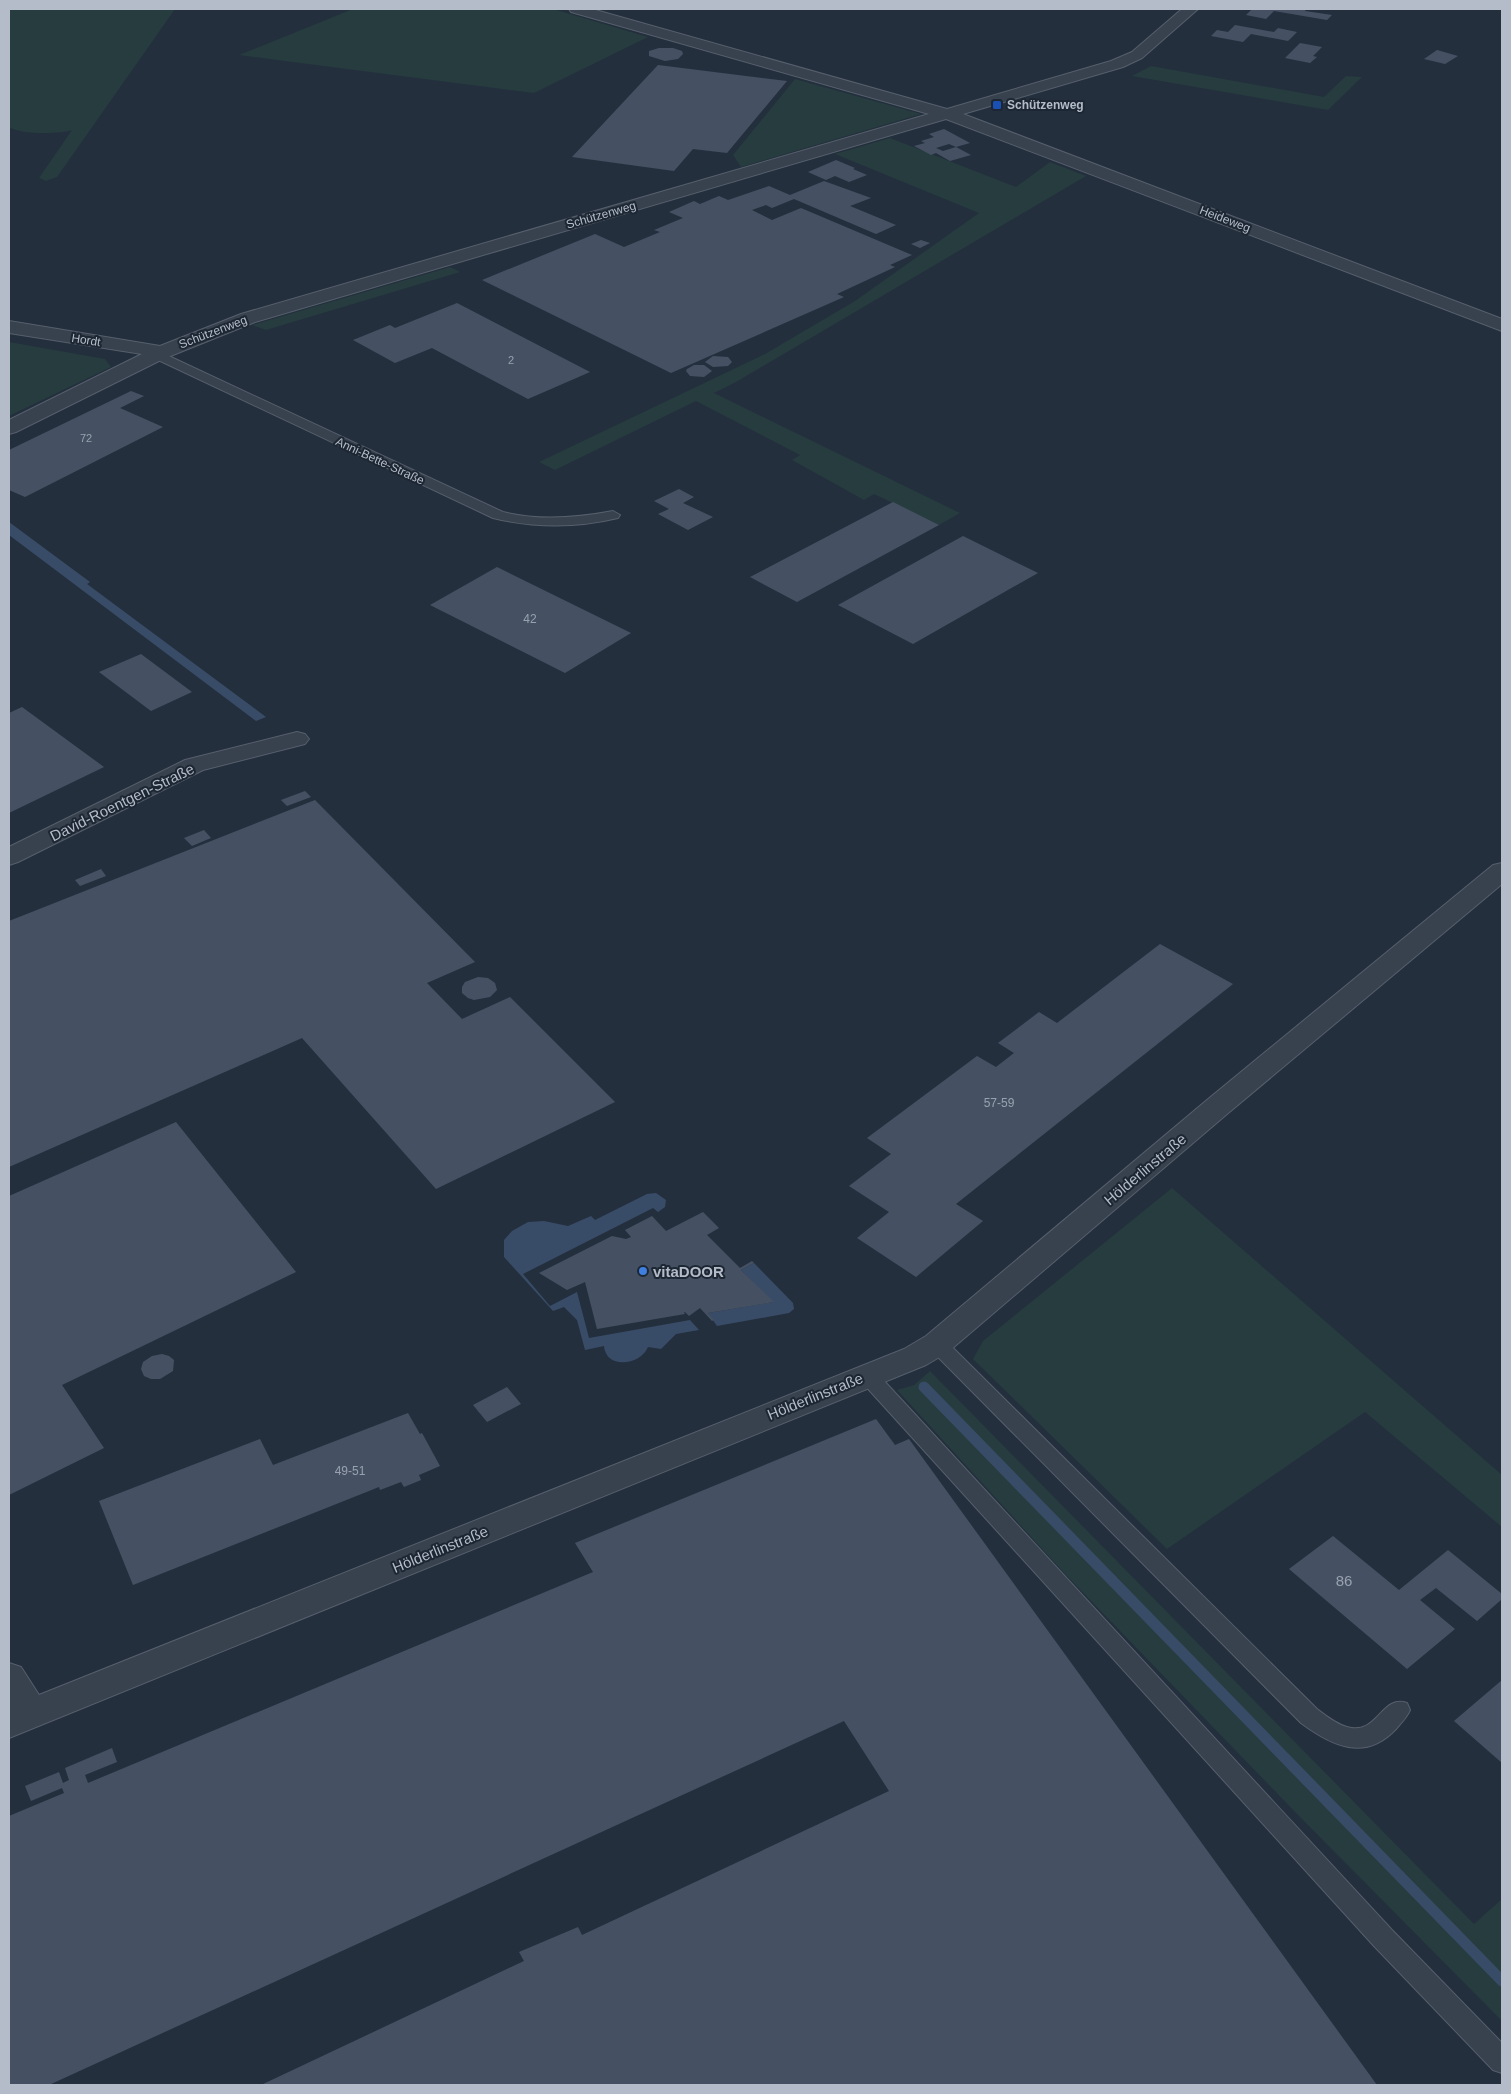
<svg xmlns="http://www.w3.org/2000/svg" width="1511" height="2094" font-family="Helvetica,sans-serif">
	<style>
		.green { fill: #263c3f }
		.water { fill: #394c67 }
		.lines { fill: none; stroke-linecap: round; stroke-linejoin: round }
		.stream { stroke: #394c67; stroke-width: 11 }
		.building { fill: #455162; fill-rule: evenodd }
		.lane-casing { stroke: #565f6c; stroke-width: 2 }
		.street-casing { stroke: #565f6c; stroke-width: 2 }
		.lane { fill: #38414e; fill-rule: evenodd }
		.street { fill: #38414e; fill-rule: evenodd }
		.transit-dot { fill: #1a4fb4; stroke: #1d2633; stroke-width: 2 }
		.shop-dot { fill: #3f7fe0; stroke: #1d2633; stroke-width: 2 }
		.labels { text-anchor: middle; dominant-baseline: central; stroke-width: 4; stroke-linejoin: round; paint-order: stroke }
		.far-number-label { font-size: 11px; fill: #98a1af }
		.far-poi-label { font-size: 12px; font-weight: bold; fill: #b4bcc9; stroke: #1d2633; text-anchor: start }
		.far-street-label { font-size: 12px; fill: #b4bcc9; stroke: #1d2633 }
		.number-label { font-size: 12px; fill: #98a1af }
		.street-label { font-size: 15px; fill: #b4bcc9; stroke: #1d2633 }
		.poi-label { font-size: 15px; font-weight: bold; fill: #b4bcc9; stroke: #1d2633; text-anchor: start }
		.near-number-label { font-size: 15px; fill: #98a1af }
	</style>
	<rect width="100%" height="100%" fill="#242f3e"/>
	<g class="green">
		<path d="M9 9H175L57 177 46 181 39 178 72 130C60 134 21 135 9 127Z"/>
		<polygon points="353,9 553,9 648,37 534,93 239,55"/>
		<polygon points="1151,66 1324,97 1346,76 1362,77 1328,110 1132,76"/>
		<polygon points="795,79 921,114 741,167 733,155"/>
		<polygon points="890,138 1016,187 1050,162 1086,176 736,382 714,393 960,513 939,525 874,494 864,500 792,460 800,455 696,401 555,470 539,462 765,354 855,301 979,213 835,154"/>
		<polygon points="450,267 460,272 266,330 252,325"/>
		<polygon points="9,342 105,359 111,367 9,416"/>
		<polygon points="1172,1188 1502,1475 1502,1527 1365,1412 1167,1549 973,1359 983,1341"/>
		<polygon points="930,1371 1474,1924 1502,1899 1502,2021 1298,1815 1064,1573 897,1390 914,1385"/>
	</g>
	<g class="water">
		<polygon points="9,522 90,582 87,584 266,717 256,721 9,535"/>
		<path d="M656 1193 666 1200 665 1207 658 1212 653 1208 523 1274 550 1306 577 1292 589 1338 690 1320 699 1330 676 1334 661 1349 648 1347C641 1365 606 1370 604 1346L585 1350 577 1320 564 1307 553 1311 504 1257V1240L512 1231 528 1222 544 1221 568 1226 591 1216 595 1220 647 1194Z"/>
		<polygon points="754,1263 793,1303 794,1309 789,1313 717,1326 708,1313 773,1302 741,1270"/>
	</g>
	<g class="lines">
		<polyline class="stream" points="924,1387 1502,1981"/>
	</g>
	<g class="building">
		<polygon points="1252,9 1306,9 1305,11 1332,15 1327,20 1274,11 1266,19 1246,15"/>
		<polygon points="1235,25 1274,32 1278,28 1297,32 1288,41 1251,34 1243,42 1211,36 1217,30 1228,32"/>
		<polygon points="1300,43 1322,47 1313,56 1317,57 1310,63 1285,58"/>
		<polygon points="659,48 673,48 682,51 683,54 678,59 665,61 649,56 649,51"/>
		<polygon points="1437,50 1458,56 1445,64 1424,59"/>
		<polygon points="658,65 787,81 727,153 693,149 674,171 572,157"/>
		<path d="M944 129 970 143 956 147 971 155 950 161 936 153 931 155 914 146 925 143 921 141 934 137 929 134ZM949 144 956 147 943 151 936 148Z"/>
		<polygon points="836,160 855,168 853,169 867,175 849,182 835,176 826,180 808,172"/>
		<polygon points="824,181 871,198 850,206 896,225 876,234 794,199 772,208 766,205 752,210 772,220 801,208 912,255 890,265 895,267 837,294 844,297 671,373 482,280 595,234 624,247 660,232 654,230 683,218 669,212 694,201 700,204 719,196 728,200 769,186 790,195"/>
		<polygon points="921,240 930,243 920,248 911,244"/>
		<polygon points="457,303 590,372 528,399 432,348 395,363 353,340 390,325 395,328"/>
		<polygon points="713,356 728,357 732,362 728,366 713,367 705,362"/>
		<polygon points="694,365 704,365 712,371 704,377 690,376 686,371 687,369"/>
		<polygon points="131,391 144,396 120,408 163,427 25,497 9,490 9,450"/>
		<polygon points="679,489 694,497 683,503 713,517 688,530 658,514 669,509 654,501"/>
		<polygon points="893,502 939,525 797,602 750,577"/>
		<polygon points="963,536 1038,573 913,644 838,605"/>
		<polygon points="497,567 631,633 565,673 430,605"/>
		<polygon points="141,654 192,692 151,711 99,672"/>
		<polygon points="22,707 104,767 9,813 9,713"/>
		<polygon points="305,791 311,797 287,806 281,800"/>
		<polygon points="315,800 475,962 427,983 462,1019 510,997 615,1102 436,1189 302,1038 9,1167 9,921"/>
		<polygon points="204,830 211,838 192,846 184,838"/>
		<polygon points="101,869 106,876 80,886 75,880"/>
		<polygon points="1160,944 1233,984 956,1204 983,1221 916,1277 857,1238 889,1212 849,1186 891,1154 867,1138 977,1056 996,1067 1014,1053 998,1043 1039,1012 1057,1023"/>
		<polygon points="478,977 488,978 495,983 497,990 490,997 474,1000 468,998 462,993 462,987 465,982"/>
		<polygon points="176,1122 296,1272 62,1385 104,1448 9,1495 9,1196"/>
		<polygon points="703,1212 719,1228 707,1235 740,1268 752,1261 754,1263 741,1270 774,1302 708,1313 714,1320 712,1321 700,1308 689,1316 685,1312 684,1312 685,1314 597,1329 585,1282 567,1290 539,1273 612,1236 626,1239 631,1237 625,1230 652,1216 666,1231"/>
		<polygon points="162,1354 169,1356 174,1360 173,1371 160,1379 151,1379 144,1376 141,1369 143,1362 152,1356"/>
		<polygon points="507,1387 521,1404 487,1422 473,1405"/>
		<polygon points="408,1413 420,1434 422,1433 440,1466 419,1475 421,1480 404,1487 401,1482 380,1490 379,1487 133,1585 99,1501 260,1439 273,1465"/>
		<polygon points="876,1419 895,1445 909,1439 1377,2085 261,2085 524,1961 519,1952 578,1927 582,1935 889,1791 844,1721 49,2085 9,2085 9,1816 64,1793 62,1788 31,1801 25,1786 59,1772 63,1783 69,1780 65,1768 112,1748 117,1762 85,1775 88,1783 593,1572 575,1543"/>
		<polygon points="1333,1536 1399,1590 1448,1550 1502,1594 1502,1599 1477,1621 1436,1588 1420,1600 1455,1629 1407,1669 1289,1569"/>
		<polygon points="1502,1680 1502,1763 1454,1721"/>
	</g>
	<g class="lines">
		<g class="lane-casing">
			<g id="lane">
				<path d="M158 351 503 512C539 521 576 518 613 511L620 515 618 518C576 528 535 528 493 518L154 358 152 355Z"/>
				<path d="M937 1337 944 1339 1317 1709C1326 1716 1336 1724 1347 1727 1378 1736 1381 1694 1407 1703L1410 1710C1407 1717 1401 1723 1396 1729 1365 1762 1332 1746 1301 1723L930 1349 927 1344 930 1339Z"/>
				<polygon points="867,1367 874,1370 1392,1930 1502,2043 1502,2073 1493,2070 1374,1946 860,1380 857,1375 860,1370"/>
			</g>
		</g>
		<g class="street-casing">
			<g id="street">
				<polygon points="569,9 592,9 947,109 1111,61 1132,52 1182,9 1198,9 1142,58 1123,67 963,114 1502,319 1502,331 946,119 255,322 163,359 16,432 9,434 9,420 142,354 9,333 9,321 160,346 241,314 929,114 571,12"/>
				<polygon points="297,732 305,734 309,739 305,744 203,770 18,862 9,865 9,847 185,760"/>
				<polygon points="1502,863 1502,884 1227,1114 948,1352 926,1365 9,1738 9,1663 21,1667 39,1695 904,1349 926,1336 1207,1100 1493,865"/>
			</g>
		</g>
		<use href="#lane" class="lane"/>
		<use href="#street" class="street"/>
	</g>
	<rect class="transit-dot" x="992" y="100" width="10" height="10" rx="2.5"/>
	<circle class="shop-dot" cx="643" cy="1271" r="5"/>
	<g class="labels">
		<g class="far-number-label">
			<text x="511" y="360">2</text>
			<text x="86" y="438">72</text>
		</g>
		<g class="far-poi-label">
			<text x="1007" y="105">Schützenweg</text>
		</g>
		<g class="far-street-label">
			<text transform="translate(601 215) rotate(-16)">Schützenweg</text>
			<text transform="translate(1225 219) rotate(21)">Heideweg</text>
			<text transform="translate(213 332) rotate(-21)">Schützenweg</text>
			<text transform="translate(86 340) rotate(9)">Hordt</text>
			<text transform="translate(380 461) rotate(25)">Anni-Bette-Straße</text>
		</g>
		<g class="number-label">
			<text x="530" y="619">42</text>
			<text x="999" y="1103">57-59</text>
			<text x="350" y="1471">49-51</text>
		</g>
		<g class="street-label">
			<text transform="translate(122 802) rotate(-26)">David-Roentgen-Straße</text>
			<text transform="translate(1145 1169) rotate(-40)">Hölderlinstraße</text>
			<text transform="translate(815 1396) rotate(-22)">Hölderlinstraße</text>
			<text transform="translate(440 1549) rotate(-22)">Hölderlinstraße</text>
		</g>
		<g class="poi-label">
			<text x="653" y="1271">vitaDOOR</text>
		</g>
		<g class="near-number-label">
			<text x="1344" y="1580">86</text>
		</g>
	</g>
	<rect width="1511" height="2094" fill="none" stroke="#b4bcc9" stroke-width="20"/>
</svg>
